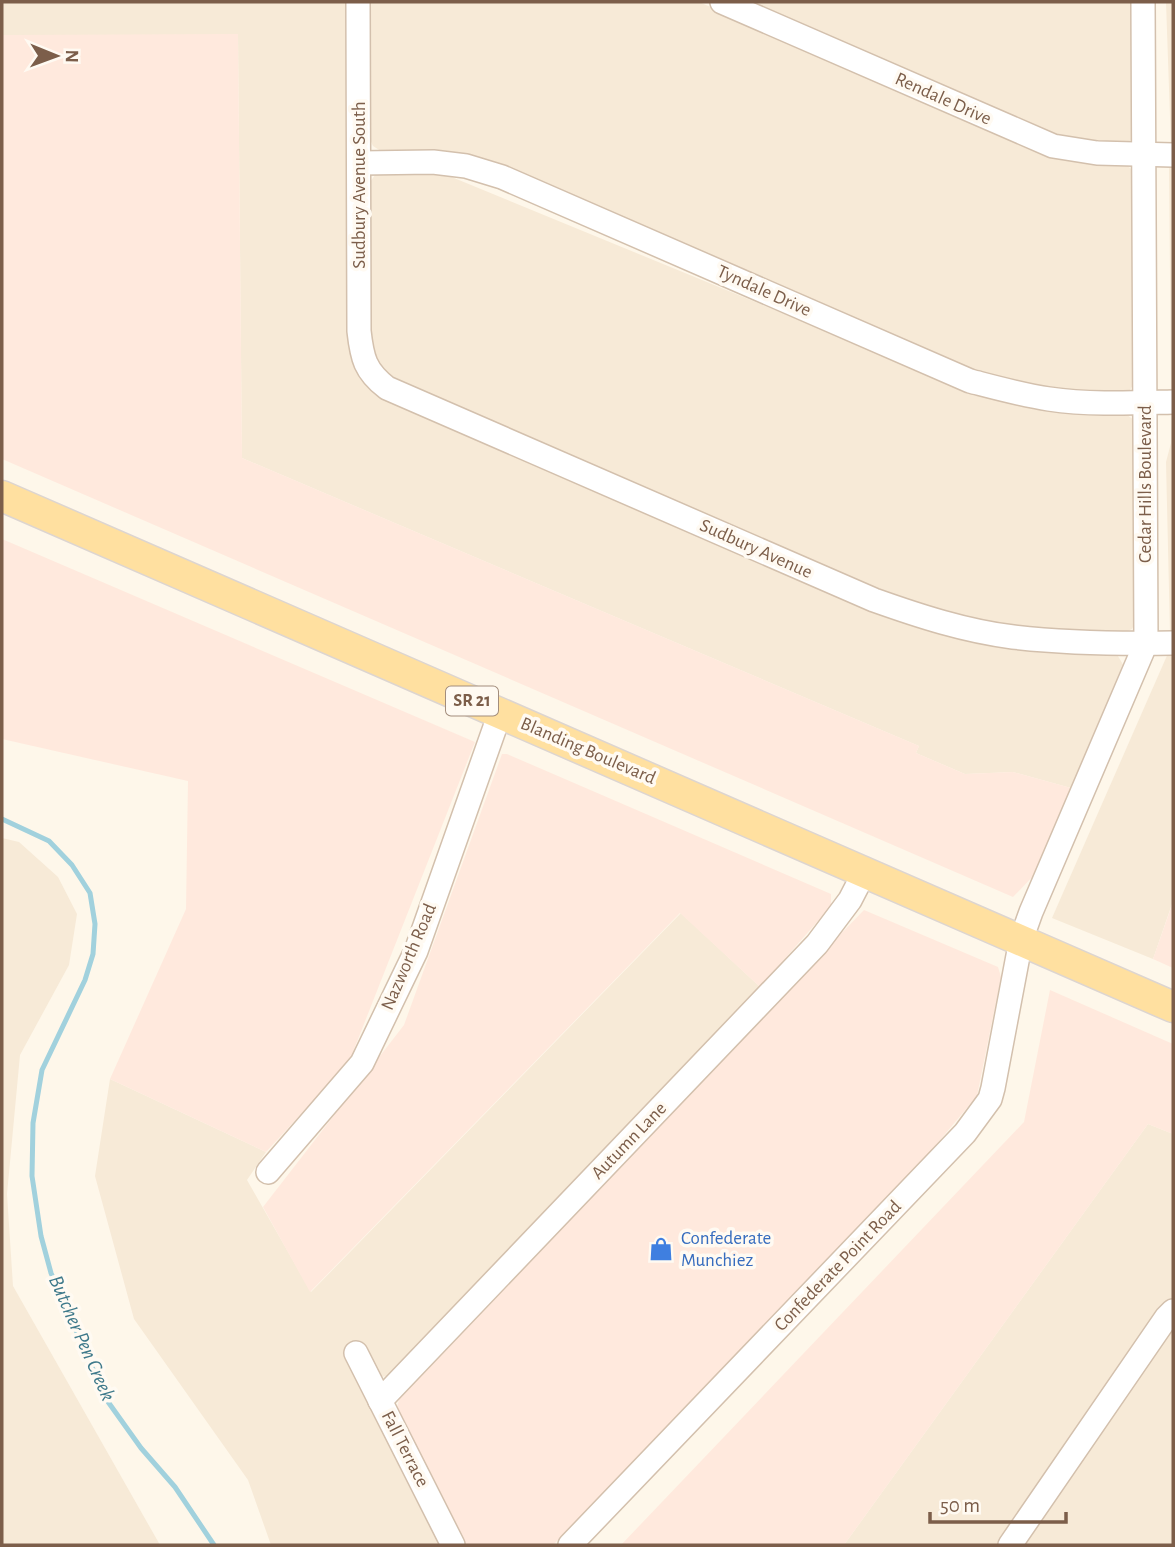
<svg xmlns="http://www.w3.org/2000/svg" width="1175" height="1547" font-family="'Alegreya Sans',sans-serif">
	<style>
		.residential { fill: #f7ead7 }
		.commercial { fill: #ffe9dd }
		.lines { fill: none; stroke-linecap: round; stroke-linejoin: round }
		.stream { stroke: #a1d1dd; stroke-width: 5 }
		.minor-casing { stroke: #d3c0ad; stroke-width: 26 }
		.major-casing { stroke: #ddd5d0; stroke-width: 33 }
		.minor { stroke: #fff; stroke-width: 23 }
		.major { stroke: #ffe0a0; stroke-width: 30 }
		.labels { text-anchor: middle; dominant-baseline: central; stroke-width: 7; stroke-linejoin: round; paint-order: stroke }
		.shield { fill: #fffaf2; stroke: #a38d7c; stroke-width: 2 }
		.shield-label { font-size: 18px; font-weight: bold; fill: #7c5e4a }
		.street-label { font-size: 19px; fill: #7c5e4a; stroke: #fffaf2 }
		.shop-label { font-size: 19px; fill: #366cbe; stroke: #fffaf2; text-anchor: start }
		.water-label { font-size: 21px; font-style: italic; fill: #3e798a; stroke: #fffaf2 }
	</style>
	<rect width="100%" height="100%" fill="#fef7ea"/>
	<g class="residential">
		<polygon points="2,2 350,2 358,369 889,615 1115,651 1125,668 1120,687 1071,788 1013,772 965,774 916,753 919,746 242,458 238,35 2,35"/>
		<polygon points="367,2 699,2 1057,156 1124,162 1133,171 1137,378 1130,390 1119,395 1066,392 975,373 512,173 384,153 373,146 368,135"/>
		<polygon points="740,2 1136,2 1137,129 1131,140 1120,146 1058,139"/>
		<polygon points="1166,2 1173,2 1173,146 1171,146"/>
		<polygon points="1169,163 1173,163 1173,393 1171,393"/>
		<polygon points="387,170 437,171 967,389 1123,412 1134,420 1137,428 1137,619 1132,629 1121,634 1024,630 961,618 900,602 396,384 377,368 369,350 368,185 375,175"/>
		<polygon points="1172,412 1173,412 1173,633 1170,633 1166,462 1171,443"/>
		<polygon points="1169,651 1173,651 1173,901 1153,959 1052,918"/>
		<polygon points="2,838 19,842 58,877 77,914 69,965 20,1055 7,1194 13,1286 160,1545 2,1545"/>
		<polygon points="681,913 760,987 389,1376 378,1377 358,1342 444,1545 271,1545 248,1480 134,1319 95,1176 110,1079 266,1152 247,1180 311,1292"/>
		<polygon points="1148,1124 1173,1134 1173,1299 1157,1313 997,1545 844,1545"/>
		<polygon points="1173,1324 1173,1545 1021,1545"/>
	</g>
	<g class="commercial">
		<polygon points="238,34 242,458 919,746 916,753 965,774 1013,772 1071,788 1038,871 1013,897 2,459 2,35"/>
		<polygon points="2,539 475,742 349,1062 266,1152 110,1079 186,909 188,781 2,739"/>
		<polygon points="502,754 507,754 831,894 831,906 760,987 680,913 310,1292 263,1207 404,1025"/>
		<polygon points="1173,902 1173,968 1153,959"/>
		<polygon points="864,910 998,967 1001,977 977,1096 909,1177 553,1545 467,1545 396,1412 402,1387"/>
		<polygon points="1050,990 1173,1044 1173,1134 1148,1124 844,1545 621,1545 1024,1122"/>
	</g>
	<g class="lines">
		<polyline class="stream" points="2,819 49,841 72,865 90,893 95,924 93,954 85,980 42,1070 33,1123 32,1176 41,1236 51,1273 106,1399 141,1448 175,1487 214,1545"/>
		<g class="minor-casing">
			<g id="minor">
				<path d="M358 2 359 331C362 358 365 371 387 388L874 600C919 616 965 631 1013 637 1066 643 1120 644 1173 643"/>
				<polyline points="722,2 1053,146 1097,153 1173,155"/>
				<path d="M360 163 433 162 466 166 502 177 970 381C997 388 1022 395 1049 399 1090 405 1132 403 1173 402"/>
				<polyline points="268,1172 362,1063 416,951 500,713"/>
				<polyline points="356,1353 453,1545"/>
				<polyline points="380,1401 817,944 850,900 865,871"/>
				<polyline points="570,1545 965,1133 990,1099 993,1088 1021,940 1031,912 1146,643 1143,2"/>
				<polyline points="1010,1545 1166,1318 1173,1311"/>
			</g>
		</g>
		<g class="major-casing">
			<polyline id="major" points="2,496 1173,1007"/>
		</g>
		<use href="#minor" class="minor"/>
		<use href="#major" class="major"/>
	</g>
	<defs>
		<g id="shop-bare" transform="scale(1.89)"><path d="M-5-2.5h2.3a2.7 3.5 0 0 1 5.4 0H5L5.5 6h-11ZM-1.5-2.5h3a1.5 2.3 0 0 0-3 0Z" fill="#3f7fe0" stroke="#fffaf2" stroke-width="2.5" paint-order="stroke"/></g>
	</defs>
	<g fill-rule="evenodd">
		<use href="#shop-bare" x="661" y="1249"/>
	</g>
	<g class="labels">
		<rect class="shield" x="446" y="686.5" width="52" height="29" rx="5"/>
		<g class="shield-label">
			<text x="472" y="701">SR 21</text>
		</g>
		<g class="street-label">
			<text transform="translate(943 99) rotate(24)">Rendale Drive</text>
			<text transform="translate(359 185) rotate(-90)">Sudbury Avenue South</text>
			<text transform="translate(764 291) rotate(24)">Tyndale Drive</text>
			<text transform="translate(1145 484) rotate(-90)">Cedar Hills Boulevard</text>
			<text transform="translate(756 549) rotate(24)">Sudbury Avenue</text>
			<text transform="translate(588 751) rotate(23)">Blanding Boulevard</text>
			<text transform="translate(409 957) rotate(-67)">Nazworth Road</text>
			<text transform="translate(629 1141) rotate(-46)">Autumn Lane</text>
			<text transform="translate(838 1266) rotate(-46)">Confederate Point Road</text>
			<text transform="translate(405 1449) rotate(63)">Fall Terrace</text>
		</g>
		<g class="shop-label">
			<text x="681" y="1238">Confederate<tspan x="681" dy="22">Munchiez</tspan></text>
		</g>
		<g class="water-label">
			<text transform="translate(82 1338) rotate(66)">Butcher Pen Creek</text>
		</g>
	</g>
	<rect width="1175" height="1547" fill="none" stroke="#7c5e4a" stroke-width="7"/>
	<g transform="translate(56 56) rotate(91)" stroke="#fffaf2" stroke-width="5" paint-order="stroke">
	<path d="M0-5L12 26L0 18L-12 26Z" fill="#7c5e4a"/>
	<text y="-10" font-size="19" font-weight="bold" text-anchor="middle" fill="#7c5e4a">N</text>
	</g>
	<path d="M930 1512v10h136v-10" fill="none" stroke="#7c5e4a" stroke-width="3.5"/>
	<text x="940" y="1512" font-size="21" fill="#7c5e4a" stroke="#fffaf2" stroke-width="5" paint-order="stroke">50 m</text>
</svg>
